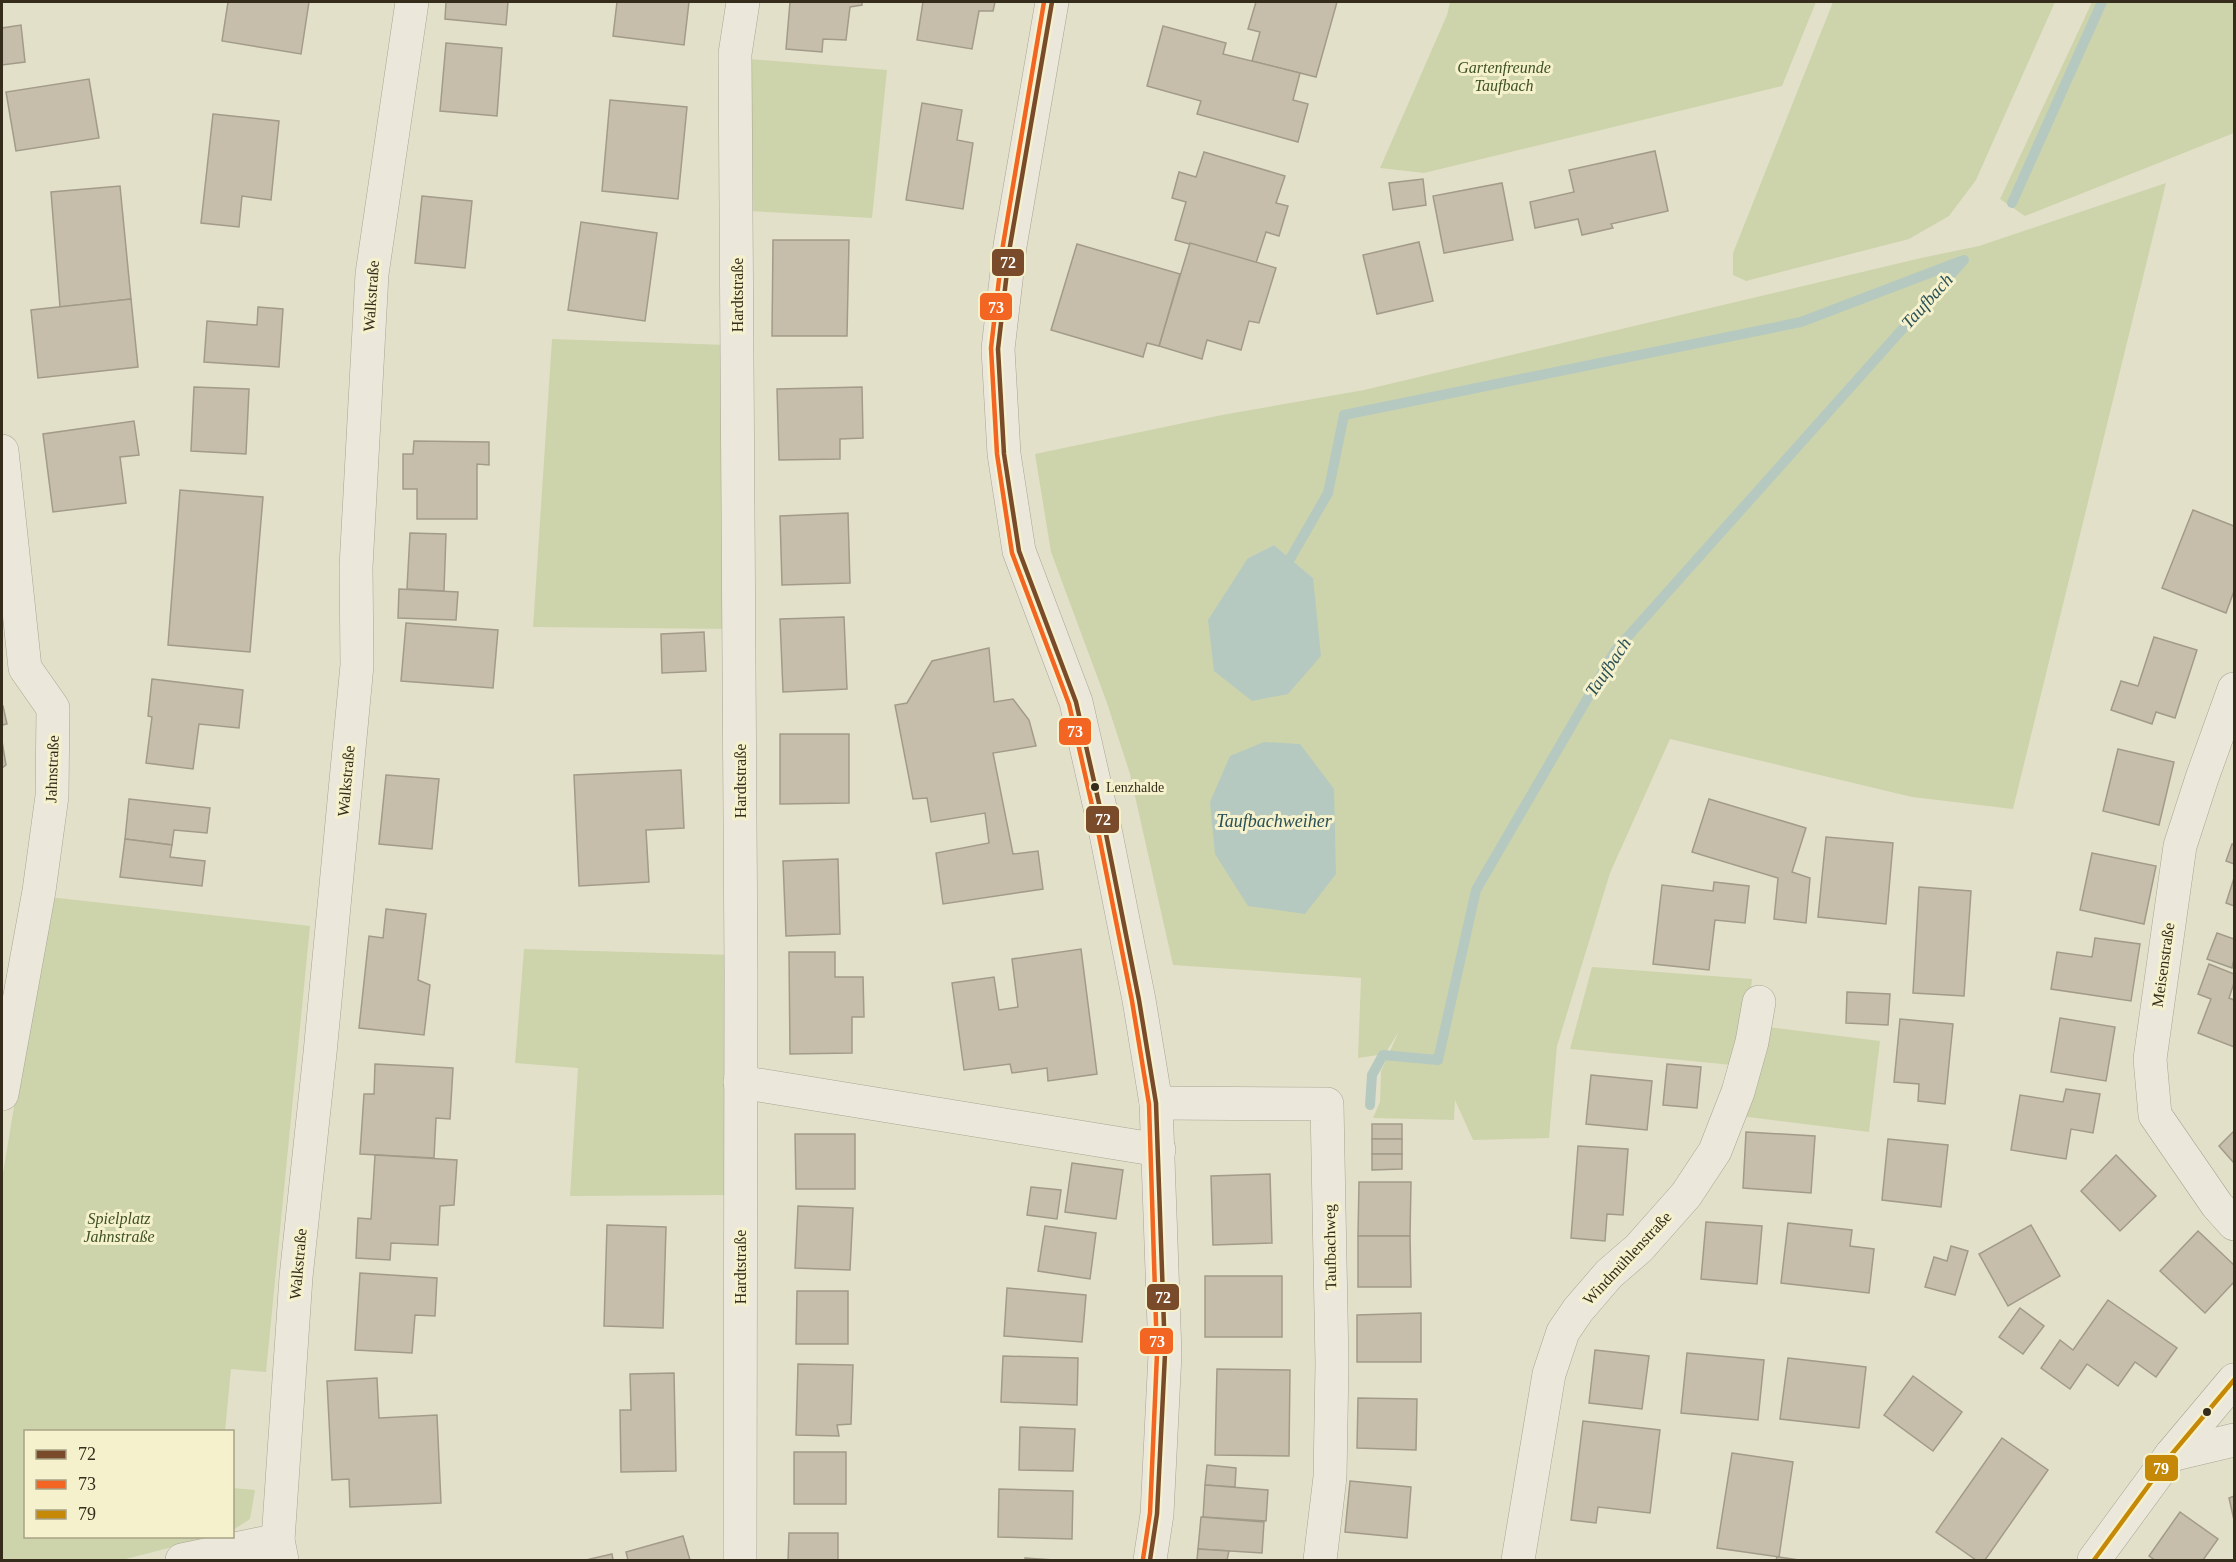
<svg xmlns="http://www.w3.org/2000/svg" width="2236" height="1562" font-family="'Times New Roman',serif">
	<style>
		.green { fill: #cdd4ab; fill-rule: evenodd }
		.water { fill: #b5c9c0 }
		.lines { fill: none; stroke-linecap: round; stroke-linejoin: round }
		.stream { stroke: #b5c9c0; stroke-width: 10 }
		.building { fill: #c6beaa; stroke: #a29b89; stroke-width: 1.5 }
		.minor-casing { stroke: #a8a493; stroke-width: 34 }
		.minor { stroke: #ebe8db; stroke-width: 33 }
		.bus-1-casing { stroke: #f5f1cd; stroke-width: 9 }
		.bus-2-casing { stroke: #f5f1cd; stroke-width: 9 }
		.bus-3-casing { stroke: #f5f1cd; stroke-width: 9 }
		.bus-1 { stroke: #7a4b2a; stroke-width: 4.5 }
		.bus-2 { stroke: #f26522; stroke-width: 4.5 }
		.bus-3 { stroke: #c68807; stroke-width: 4.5 }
		.bus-dot { fill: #352c1b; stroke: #f5f1cd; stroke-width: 2 }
		.labels { text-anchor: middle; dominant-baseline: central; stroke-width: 6; stroke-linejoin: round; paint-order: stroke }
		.bus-label { font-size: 14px; fill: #352c1b; stroke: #f5f1cd; text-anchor: start }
		.park-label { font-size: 16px; font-style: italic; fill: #3d5122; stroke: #f5f1cd }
		.street-label { font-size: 16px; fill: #352c1b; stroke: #f5f1cd }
		.water-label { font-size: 18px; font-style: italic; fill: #2a5055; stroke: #f5f1cd }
		.line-badge { stroke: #f5f1cd; stroke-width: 2 }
		.badge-label { font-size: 16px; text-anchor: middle; font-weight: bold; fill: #fff }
	</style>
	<rect width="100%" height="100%" fill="#e3e0c9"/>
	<g class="green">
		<polygon points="1450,2 1816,2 1782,86 1424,173 1380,168 1447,15"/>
		<polygon points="1833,2 2055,2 1976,180 1949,216 1909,239 1746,281 1733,275 1733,253"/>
		<polygon points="2092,2 2234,2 2234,133 2025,216 2000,199"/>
		<polygon points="748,59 887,70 872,218 749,211"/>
		<path d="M2166 183 2013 809 1912 797 1670 739 1610 873 1557 1046 1549 1138 1473 1140 1455 1100 1454 1120 1373 1118 1380 1102 1381 1071 1399 1031 1385 1054 1358 1058 1361 978 1173 965 1130 774 1107 703 1051 552 1035 454 1222 415 1364 390 1921 258 1979 246ZM1274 545 1313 578 1248 558Z"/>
		<polygon points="552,339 728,345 730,629 533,627"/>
		<polygon points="49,897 310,926 266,1372 231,1369 225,1431 26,1432 26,1536 211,1537 122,1560 2,1560 2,1179"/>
		<polygon points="524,949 734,955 732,1195 570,1196 578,1068 515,1063"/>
		<polygon points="1592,967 1752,979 1742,1066 1570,1049"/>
		<polygon points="1761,1026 1880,1041 1869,1132 1740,1116"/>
		<polygon points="233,1488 255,1490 250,1519 233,1530"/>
	</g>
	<g class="water">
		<polygon points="1274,545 1313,578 1321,656 1288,694 1252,701 1214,671 1208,620 1248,558"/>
		<polygon points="1264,742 1300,744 1334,789 1336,874 1305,914 1248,906 1215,854 1210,802 1230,756"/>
	</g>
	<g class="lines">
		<g class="stream">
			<polyline points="2012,203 2102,2"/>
			<polyline points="1290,559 1328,493 1344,415 1801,322 1961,261"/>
			<polyline points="1370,1105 1372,1075 1383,1055 1438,1060 1476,890 1615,651 1964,260"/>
		</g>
	</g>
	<g class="building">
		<polygon points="228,2 309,2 301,54 222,41"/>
		<polygon points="446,2 508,2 506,25 445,19"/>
		<polygon points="617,2 689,2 684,45 613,36"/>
		<polygon points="790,2 862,2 862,5 850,7 846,40 823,39 822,52 786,49"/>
		<polygon points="923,2 995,2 993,11 979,11 972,49 917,40"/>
		<polygon points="1256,2 1337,2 1316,77 1252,61 1260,32 1248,29"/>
		<polygon points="21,25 25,62 2,65 2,28"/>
		<polygon points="1163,26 1226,43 1223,54 1300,73 1293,100 1308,104 1298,142 1197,114 1201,101 1147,86"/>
		<polygon points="446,43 502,48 497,116 440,111"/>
		<polygon points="89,79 99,138 16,151 6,92"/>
		<polygon points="610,100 687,107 678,199 602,191"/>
		<polygon points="922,103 962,110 957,140 973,143 963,209 906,200"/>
		<polygon points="213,114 279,121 271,200 242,196 239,227 201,223"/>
		<polygon points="1655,151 1668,211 1611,224 1613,228 1582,235 1578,219 1535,228 1530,202 1574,192 1569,170"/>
		<polygon points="1204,152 1285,176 1276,203 1288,206 1279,236 1266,232 1256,263 1175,240 1186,202 1172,198 1179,172 1196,177"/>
		<polygon points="1423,179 1426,205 1393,210 1389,183"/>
		<polygon points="1502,183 1513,240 1444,253 1433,196"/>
		<polygon points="120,186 131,299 60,307 51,192"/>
		<polygon points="422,196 472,201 465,268 415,263"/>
		<polygon points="581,222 657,233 645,321 568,310"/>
		<polygon points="773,240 849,240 847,336 772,336"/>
		<polygon points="1419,242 1433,301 1377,314 1363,255"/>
		<polygon points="1190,243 1276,268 1259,323 1249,321 1241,350 1207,340 1202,359 1159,346"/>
		<polygon points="1077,244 1180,274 1159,346 1147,343 1143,357 1051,330"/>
		<polygon points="131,299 138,367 38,378 31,310"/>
		<polygon points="258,307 283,309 279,367 204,362 207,321 257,325"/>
		<polygon points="194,387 249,389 246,454 191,451"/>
		<polygon points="862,387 863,438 840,439 840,459 779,460 777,389"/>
		<polygon points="134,421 139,455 120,457 126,503 53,512 43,434"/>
		<polygon points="414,441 489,442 489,465 477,464 477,519 417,519 417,489 403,489 403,454 413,454"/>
		<polygon points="180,490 263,497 250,652 168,645"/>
		<polygon points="2193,510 2234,526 2234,591 2226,613 2162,588"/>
		<polygon points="848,513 850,583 782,585 780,516"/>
		<polygon points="410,533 446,534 444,591 407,589"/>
		<polygon points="399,589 458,592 456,620 398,618"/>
		<polygon points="844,617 847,689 783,692 780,619"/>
		<polygon points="406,623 498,630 493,688 401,681"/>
		<polygon points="704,632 706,671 662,673 661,634"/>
		<polygon points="2154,637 2197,650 2175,718 2156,712 2152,724 2111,710 2121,681 2138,686"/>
		<polygon points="989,648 994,702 1013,699 1029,720 1036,746 993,753 1013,854 1038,851 1043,889 943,904 936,853 989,843 985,813 931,822 927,798 913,799 895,705 907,703 932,661"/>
		<polygon points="152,679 243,690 239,728 199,724 193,769 146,763 152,717 148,716"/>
		<polygon points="2,706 3,706 7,724 2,725"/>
		<polygon points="780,734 849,734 849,803 780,804"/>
		<polygon points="2,741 6,765 2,768"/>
		<polygon points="2118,749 2174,762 2159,825 2103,811"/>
		<polygon points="681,770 684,828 646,830 649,882 579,886 574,775"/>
		<polygon points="386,775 439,779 432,849 379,844"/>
		<polygon points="129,799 210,808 207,833 174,830 172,845 125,839"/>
		<polygon points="1709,799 1806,828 1792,872 1810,878 1806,923 1774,919 1778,878 1692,852"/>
		<polygon points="1826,837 1893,843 1886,924 1818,917"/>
		<polygon points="125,839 172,845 170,857 205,861 202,886 120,877"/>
		<polygon points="2232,844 2234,844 2234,864 2226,861"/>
		<polygon points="2092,853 2156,866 2144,924 2080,910"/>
		<polygon points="838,859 840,934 786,936 783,861"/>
		<polygon points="2234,878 2234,906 2226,903"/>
		<polygon points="1714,882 1749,886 1745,923 1715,920 1709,970 1653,964 1662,885 1713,891"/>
		<polygon points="1919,887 1971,891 1964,996 1913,993"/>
		<polygon points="386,909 426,914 418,980 430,985 424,1035 359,1028 369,936 383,938"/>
		<polygon points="2217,933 2234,939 2234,959 2232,968 2207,959"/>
		<polygon points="2095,938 2140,944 2131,1001 2051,989 2057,952 2092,957"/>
		<polygon points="1081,949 1097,1074 1048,1081 1047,1068 1012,1073 1010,1064 964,1070 952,983 994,977 999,1010 1018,1007 1012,959"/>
		<polygon points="789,952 835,952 835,977 863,977 864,1017 852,1017 852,1053 790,1054"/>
		<polygon points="2209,964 2234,974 2234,983 2229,998 2234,1000 2234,1047 2198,1033 2211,999 2198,994"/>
		<polygon points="1847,992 1890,994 1888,1025 1846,1023"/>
		<polygon points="2060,1018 2115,1027 2106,1081 2051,1072"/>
		<polygon points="1900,1019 1953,1024 1945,1104 1918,1101 1919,1084 1894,1082"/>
		<polygon points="375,1064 453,1068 450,1119 436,1118 434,1158 360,1154 364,1094 374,1094"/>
		<polygon points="1667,1064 1701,1067 1697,1108 1663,1105"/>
		<polygon points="1591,1075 1652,1081 1647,1130 1586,1124"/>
		<polygon points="2066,1089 2100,1094 2093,1133 2071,1129 2066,1159 2011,1150 2020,1095 2063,1102"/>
		<rect x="1372" y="1124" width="30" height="15"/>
		<polygon points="2234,1131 2234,1163 2219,1146"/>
		<polygon points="1746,1132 1815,1136 1811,1193 1743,1188"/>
		<polygon points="795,1134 855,1134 855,1189 796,1189"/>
		<rect x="1372" y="1139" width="30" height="15"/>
		<polygon points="1888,1139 1948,1145 1941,1207 1882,1200"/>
		<polygon points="1578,1146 1628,1149 1623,1215 1607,1214 1605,1241 1571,1238"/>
		<polygon points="1372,1154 1402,1154 1402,1169 1372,1170"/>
		<polygon points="375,1155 457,1160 454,1205 440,1206 438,1245 391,1243 390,1260 356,1258 358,1218 371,1219"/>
		<polygon points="2116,1155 2156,1196 2120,1231 2081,1191"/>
		<polygon points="1072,1163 1123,1170 1116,1219 1065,1212"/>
		<polygon points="1270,1174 1272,1243 1213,1245 1211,1176"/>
		<polygon points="1359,1182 1411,1182 1410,1236 1358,1236"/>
		<polygon points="1031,1187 1061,1190 1057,1219 1027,1215"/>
		<polygon points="798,1206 853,1208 850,1270 795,1268"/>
		<polygon points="1706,1222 1762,1226 1757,1284 1701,1279"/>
		<polygon points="1788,1223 1852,1230 1850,1246 1874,1249 1869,1293 1781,1283"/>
		<polygon points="607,1225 666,1227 663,1328 604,1326"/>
		<polygon points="2031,1225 2060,1276 2008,1306 1979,1254"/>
		<polygon points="1045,1226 1096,1233 1090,1279 1038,1271"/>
		<polygon points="2198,1231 2234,1265 2234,1282 2205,1313 2160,1271"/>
		<polygon points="1358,1236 1410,1236 1411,1287 1358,1287"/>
		<polygon points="1951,1246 1968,1251 1955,1295 1925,1287 1934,1257 1947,1261"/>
		<polygon points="360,1273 437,1278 435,1316 415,1315 412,1353 355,1350"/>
		<rect x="1205" y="1276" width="77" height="61"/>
		<polygon points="1007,1288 1086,1295 1082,1342 1004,1336"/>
		<polygon points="797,1291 848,1291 848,1344 796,1344"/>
		<polygon points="2108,1300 2177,1348 2156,1377 2135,1362 2118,1386 2087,1364 2070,1389 2041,1368 2060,1340 2073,1350"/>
		<polygon points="2020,1308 2044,1326 2023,1354 1999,1337"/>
		<polygon points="1421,1313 1421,1362 1357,1362 1357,1315"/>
		<polygon points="1595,1350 1649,1356 1642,1409 1589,1403"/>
		<polygon points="1687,1353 1764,1360 1758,1420 1681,1413"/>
		<polygon points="1003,1356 1078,1358 1077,1405 1001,1402"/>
		<polygon points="1788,1358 1866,1367 1859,1428 1780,1419"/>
		<polygon points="798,1364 853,1365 851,1424 837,1425 839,1436 796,1435"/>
		<polygon points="1217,1369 1290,1370 1289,1456 1215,1455"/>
		<polygon points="674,1373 676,1471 621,1472 620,1410 631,1410 630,1374"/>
		<polygon points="1913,1376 1962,1412 1933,1451 1884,1415"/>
		<polygon points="377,1378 379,1418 437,1415 441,1503 350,1507 349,1479 332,1480 327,1381"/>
		<polygon points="1358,1398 1417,1399 1416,1450 1357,1448"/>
		<polygon points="1583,1421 1660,1430 1650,1513 1598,1507 1596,1523 1571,1520"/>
		<polygon points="1020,1427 1075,1429 1073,1471 1019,1470"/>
		<polygon points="2002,1438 2048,1470 1985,1560 1976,1560 1936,1532"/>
		<rect x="794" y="1452" width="52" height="52"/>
		<polygon points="1732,1453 1793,1462 1779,1557 1717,1548"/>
		<polygon points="1207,1465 1236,1468 1235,1487 1205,1485"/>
		<polygon points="1350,1481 1411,1487 1407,1538 1345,1532"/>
		<polygon points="1205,1485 1268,1490 1266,1521 1203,1517"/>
		<polygon points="999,1489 1073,1491 1072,1539 998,1537"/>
		<polygon points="2234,1496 2234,1520 2229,1498"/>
		<polygon points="2180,1512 2218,1539 2203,1560 2155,1560 2149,1556"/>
		<polygon points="1201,1517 1264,1522 1262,1553 1198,1549"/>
		<polygon points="789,1533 838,1533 838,1560 788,1560"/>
		<polygon points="683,1536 690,1560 628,1560 626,1552"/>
		<polygon points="1198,1549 1229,1551 1227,1560 1197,1560"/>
		<polygon points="612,1554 613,1560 586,1560"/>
		<polygon points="1777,1557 1779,1557 1799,1560 1776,1560"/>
		<polygon points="1025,1558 1054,1560 1025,1560"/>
	</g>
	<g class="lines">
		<g class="minor-casing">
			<g id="minor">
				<polyline points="1052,2 1010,246 998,349 1004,454 1019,551 1076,702 1106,834 1139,1000 1156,1103 1165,1354 1157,1514 1150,1560"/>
				<polyline points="2,451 25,668 53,708 52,796 39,891 2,1094"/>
				<polyline points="2234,689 2202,778 2180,846 2150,1059 2155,1115 2217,1205 2234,1224"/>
				<polyline points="740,1082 1159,1150"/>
				<polyline points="1156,1103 1327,1104 1332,1364 1330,1477 1320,1560"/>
				<polyline points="2171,1455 2234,1440"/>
				<polyline points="182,1560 278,1540"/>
				<polyline points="282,1560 278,1540 296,1277 320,1053 357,665 356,567 372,274 412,2"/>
				<polyline points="740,1560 741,971 735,54 743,2"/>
				<polyline points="1518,1560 1549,1374 1563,1332 1578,1310 1609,1274 1639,1248 1686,1195 1715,1151 1738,1092 1752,1042 1759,1002"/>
				<polyline points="2094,1560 2171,1455 2234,1380"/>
			</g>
		</g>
		<use href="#minor" class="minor"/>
		<g class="bus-1-casing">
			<polyline id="bus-1" points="1052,2 1010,246 998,349 1004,454 1019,551 1076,702 1106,834 1139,1000 1156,1103 1165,1354 1157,1514 1150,1560"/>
		</g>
		<g class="bus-2-casing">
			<polyline id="bus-2" points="1044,2 1003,245 991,348 997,454 1012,553 1069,704 1099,836 1132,1001 1149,1104 1157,1354 1150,1513 1143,1559"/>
		</g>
		<g class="bus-3-casing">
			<polyline id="bus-3" points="2094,1560 2171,1455 2234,1380"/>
		</g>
		<use href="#bus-1" class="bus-1"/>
		<use href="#bus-2" class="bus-2"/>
		<use href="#bus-3" class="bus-3"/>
	</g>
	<g class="bus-dot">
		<circle cx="1095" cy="787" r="5"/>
		<circle cx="2207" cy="1412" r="5"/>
	</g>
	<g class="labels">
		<g class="bus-label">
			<text x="1106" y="787">Lenzhalde</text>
		</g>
		<g class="park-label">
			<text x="1504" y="67">Gartenfreunde<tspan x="1504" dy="18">Taufbach</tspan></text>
			<text x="119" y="1218">Spielplatz<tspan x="119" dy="18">Jahnstraße</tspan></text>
		</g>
		<g class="street-label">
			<text transform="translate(737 295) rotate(-90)">Hardtstraße</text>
			<text transform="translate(371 296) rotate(-86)">Walkstraße</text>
			<text transform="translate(52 769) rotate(-88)">Jahnstraße</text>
			<text transform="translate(346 781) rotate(-85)">Walkstraße</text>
			<text transform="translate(740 781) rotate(-90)">Hardtstraße</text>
			<text transform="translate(2163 965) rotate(-82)">Meisenstraße</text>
			<text transform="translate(1330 1247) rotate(-91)">Taufbachweg</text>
			<text transform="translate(1627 1258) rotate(-47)">Windmühlenstraße</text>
			<text transform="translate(298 1264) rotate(-85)">Walkstraße</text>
			<text transform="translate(740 1267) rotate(-90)">Hardtstraße</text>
		</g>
		<g class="water-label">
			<text transform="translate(1927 301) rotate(-48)">Taufbach</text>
			<text transform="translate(1608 667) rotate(-56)">Taufbach</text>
			<text x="1274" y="821">Taufbachweiher</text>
		</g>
	</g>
	<g class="line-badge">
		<rect x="991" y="248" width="34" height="29" rx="6" fill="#7a4b2a"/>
		<rect x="979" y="292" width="34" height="29" rx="6" fill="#f26522"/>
		<rect x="1058" y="717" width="34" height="29" rx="6" fill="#f26522"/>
		<rect x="1085" y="805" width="35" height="29" rx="6" fill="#7a4b2a"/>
		<rect x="1146" y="1283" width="34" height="28" rx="6" fill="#7a4b2a"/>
		<rect x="1139" y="1327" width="35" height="28" rx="6" fill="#f26522"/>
		<rect x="2144" y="1454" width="35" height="28" rx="6" fill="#c68807"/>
	</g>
	<g class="badge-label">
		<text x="1008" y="268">72</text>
		<text x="996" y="313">73</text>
		<text x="1075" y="737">73</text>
		<text x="1103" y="825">72</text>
		<text x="1163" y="1303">72</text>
		<text x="1157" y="1347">73</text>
		<text x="2161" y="1474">79</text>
	</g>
	<rect width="2236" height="1562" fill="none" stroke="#352c1b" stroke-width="6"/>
	<rect x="24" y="1430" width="210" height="108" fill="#f5f1cd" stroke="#a8a286" stroke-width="1.5"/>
	<rect x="36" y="1450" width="30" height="9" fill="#7a4b2a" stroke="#a8a286" stroke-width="1.5"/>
	<text x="78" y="1460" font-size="18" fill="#352c1b">72</text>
	<rect x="36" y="1480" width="30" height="9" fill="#f26522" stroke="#a8a286" stroke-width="1.5"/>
	<text x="78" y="1490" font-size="18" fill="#352c1b">73</text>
	<rect x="36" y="1510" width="30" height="9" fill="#c68807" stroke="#a8a286" stroke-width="1.5"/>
	<text x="78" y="1520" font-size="18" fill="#352c1b">79</text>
</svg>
